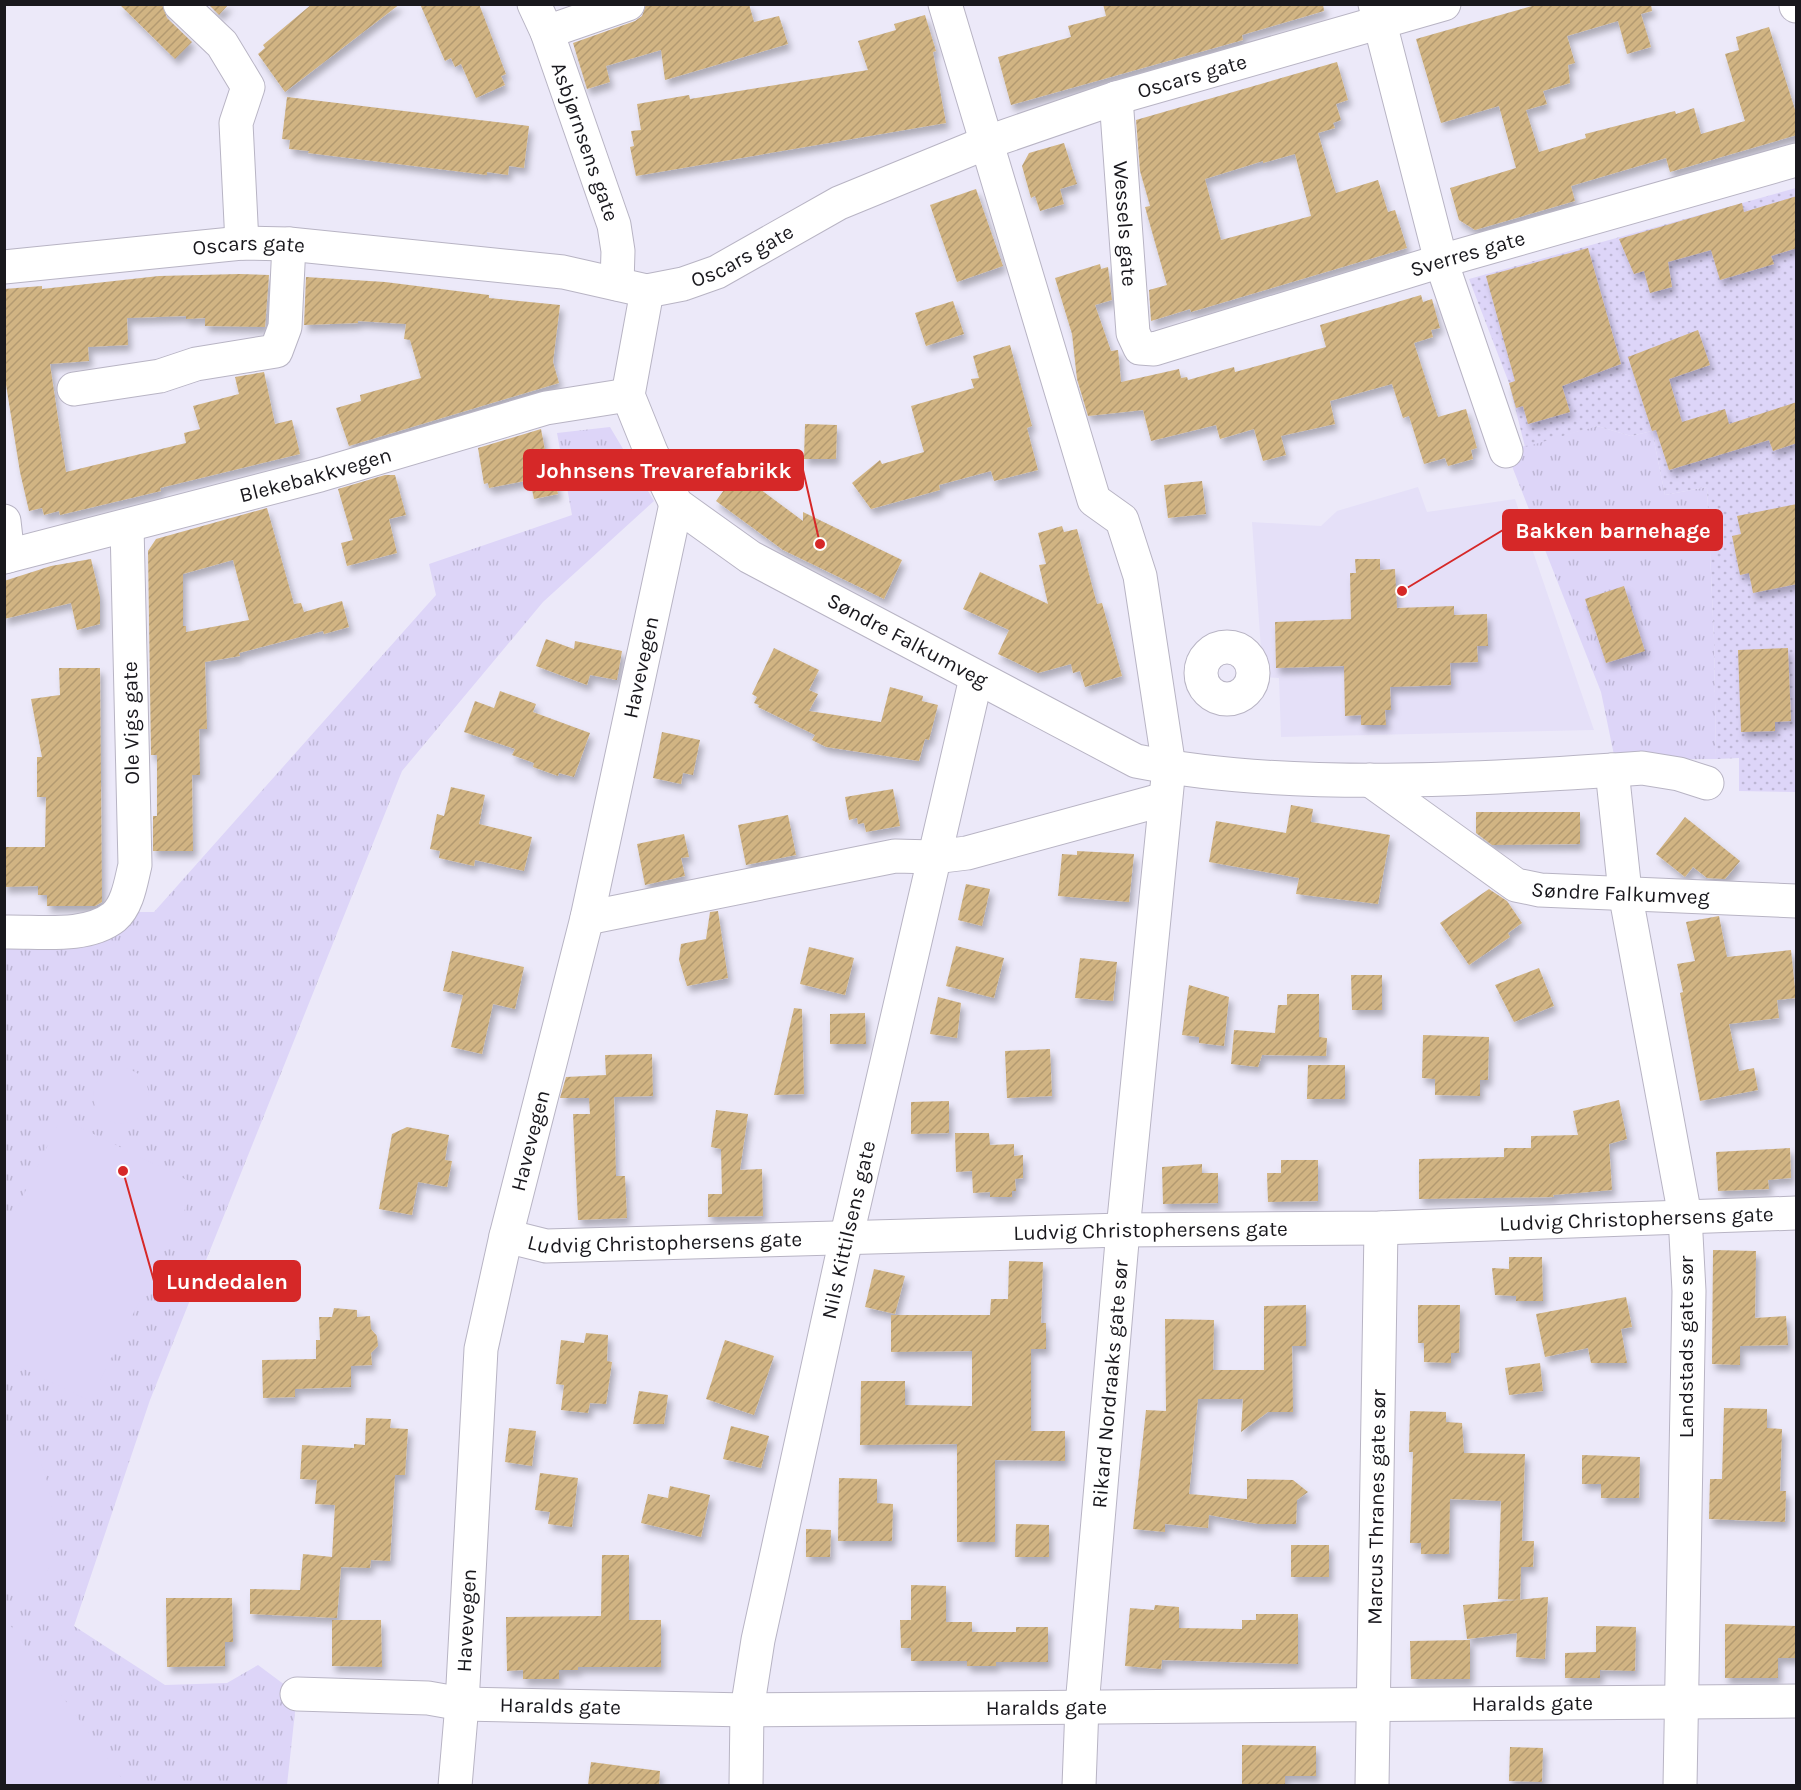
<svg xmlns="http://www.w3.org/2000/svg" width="1801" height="1790" font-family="Karla,sans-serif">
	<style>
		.built { fill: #e5e0f8 }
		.grass { fill: url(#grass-tufts) }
		.garden { fill: url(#garden-dots) }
		.pitch { fill: #ddd5f8 }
		.building { fill: url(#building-hatch); fill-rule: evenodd; filter: url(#shadow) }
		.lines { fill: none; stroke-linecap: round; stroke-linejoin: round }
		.minor-casing { stroke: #b8b4c4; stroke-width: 35 }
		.minor { stroke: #fff; stroke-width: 33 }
		.labels { text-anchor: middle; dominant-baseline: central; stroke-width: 5; stroke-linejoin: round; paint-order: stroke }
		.street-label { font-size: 21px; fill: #19181d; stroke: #fff }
		.leader { fill: none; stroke: #d62828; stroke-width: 2 }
		.callout-dot { fill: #d62828; stroke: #fff; stroke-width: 2 }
		.callout { fill: #d62828; stroke: #d62828; stroke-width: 2 }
		.callout-label { font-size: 22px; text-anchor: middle; font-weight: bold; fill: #fff }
	</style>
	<defs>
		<pattern id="grass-tufts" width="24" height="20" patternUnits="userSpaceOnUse" patternTransform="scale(1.5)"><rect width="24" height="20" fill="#ddd5f8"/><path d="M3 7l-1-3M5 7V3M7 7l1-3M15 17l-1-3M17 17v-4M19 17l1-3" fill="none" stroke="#bdb6d4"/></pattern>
		<pattern id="garden-dots" width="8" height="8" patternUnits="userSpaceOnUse" patternTransform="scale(1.5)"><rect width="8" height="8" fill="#ddd5f8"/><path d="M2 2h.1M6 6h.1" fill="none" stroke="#bdb6d4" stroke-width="1.8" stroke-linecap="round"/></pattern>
		<pattern id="building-hatch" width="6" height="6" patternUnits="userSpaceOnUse" patternTransform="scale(1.5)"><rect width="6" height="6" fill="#d1b483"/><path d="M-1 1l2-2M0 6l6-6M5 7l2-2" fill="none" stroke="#b39a71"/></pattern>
		<filter id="shadow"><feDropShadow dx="3.5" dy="6" stdDeviation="3" flood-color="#0004"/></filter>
	</defs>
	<rect width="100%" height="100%" fill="#ece9f9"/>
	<polygon class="built" points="1418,487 1427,512 1515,499 1594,730 1281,737 1279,678 1263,677 1252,522 1321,526 1337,511"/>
	<g class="grass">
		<polygon points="1597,426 1631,436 1652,431 1665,495 1707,487 1714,639 1716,759 1615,760 1601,692 1506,451"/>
		<polygon points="610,427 654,501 543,602 402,771 150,1400 74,1626 165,1685 227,1683 258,1665 297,1694 287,1785 5,1785 4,941 132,912 154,912 436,595 429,564 572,515 557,433"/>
	</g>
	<polygon class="garden" points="1796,188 1796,792 1739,791 1739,758 1716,759 1714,639 1707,487 1665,495 1652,431 1631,436 1597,426 1525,447 1509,383 1469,279"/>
	<g class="pitch">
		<circle cx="121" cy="1096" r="28"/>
		<polygon points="61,1118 197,1185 90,1401 5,1360 5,1233"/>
		<path d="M5 1432C48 1440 53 1502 53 1538 52 1545 54 1554 52 1561 48 1576 37 1584 26 1593L5 1589Z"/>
		<polygon points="5,1618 127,1785 5,1785"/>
	</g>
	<g class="building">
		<polygon points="119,4 162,4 167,18 192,42 175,59"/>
		<polygon points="208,4 229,4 219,15"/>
		<polygon points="312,4 400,4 285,92 258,54 265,48 263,45"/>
		<polygon points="420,4 479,4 506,74 501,76 505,85 476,98 461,64 455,67 451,58 445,61"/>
		<polygon points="646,4 749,4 754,22 779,16 788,44 665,80 661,50 606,66 610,82 587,89 573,43 635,21 642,16"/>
		<polygon points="1103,4 1323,4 1324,11 1242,35 1243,40 1011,105 998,57 1071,37 1068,26 1106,16"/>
		<polygon points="1539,4 1651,4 1652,11 1641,14 1651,47 1627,54 1618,21 1567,36 1575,63 1568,65 1570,83 1543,91 1547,104 1526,110 1539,152 1586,138 1585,134 1675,111 1676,114 1694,108 1701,134 1745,121 1725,54 1739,50 1736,37 1769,27 1797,116 1797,135 1670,172 1666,158 1571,186 1575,201 1475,230 1459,220 1450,188 1516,168 1499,106 1441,123 1416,39"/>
		<polygon points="925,15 936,51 933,52 946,123 636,176 630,147 634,146 631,131 641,130 637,104 689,95 690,99 868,70 858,41 896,30 894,24"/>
		<path d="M1337 62 1348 100 1336 104 1341 120 1333 123 1335 128 1318 133 1336 193 1378 180 1388 212 1395 210 1407 248 1191 312 1190 309 1151 321 1149 290 1167 285 1145 207 1150 206 1140 171 1136 120ZM1295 154 1311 216 1221 240 1205 179 1263 161V163Z"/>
		<polygon points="287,97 529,126 524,168 509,166 508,175 487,172 487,175 308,153 309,151 289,149 290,140 282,139"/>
		<polygon points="1064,143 1077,184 1060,189 1064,204 1040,211 1035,196 1031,198 1022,166 1029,153"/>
		<polygon points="976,189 1003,266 957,282 930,205"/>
		<polygon points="1797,196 1797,248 1771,256 1774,264 1720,280 1711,250 1668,262 1672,287 1650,293 1644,271 1634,274 1619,239 1742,203 1744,212"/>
		<polygon points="1588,248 1621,364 1562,386 1570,412 1528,424 1523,406 1516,408 1509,383 1515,381 1486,276"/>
		<polygon points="1100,264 1101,269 1108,267 1112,300 1095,305 1111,351 1118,350 1121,382 1179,369 1181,378 1187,377 1188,380 1234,367 1235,372 1326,347 1320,325 1421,295 1423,302 1432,299 1440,328 1431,330 1433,337 1414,343 1438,417 1466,409 1477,448 1471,450 1473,459 1448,466 1445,458 1424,464 1409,416 1403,418 1392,384 1330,401 1335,424 1281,436 1286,455 1263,461 1254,429 1220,439 1216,425 1151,441 1143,410 1088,416 1077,379 1072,334 1055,278"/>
		<polygon points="240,274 269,275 265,327 205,326 205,318 186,319 186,316 127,318 128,345 88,347 89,361 50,364 66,472 186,443 184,433 200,429 193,406 239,394 235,377 264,372 275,424 292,420 300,454 160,488 161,491 60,515 59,511 44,515 42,508 29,511 20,472 4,372 4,289 42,286 42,289 159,276"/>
		<polygon points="306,277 385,282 489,295 489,298 560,305 553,362 559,383 349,446 336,408 361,401 360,395 421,378 410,340 404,339 406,324 358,321 358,323 304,325"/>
		<polygon points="953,301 964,334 926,346 915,313"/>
		<polygon points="1698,330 1710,365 1669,379 1682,422 1725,409 1729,424 1797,402 1797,443 1773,451 1769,440 1669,470 1656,430 1652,431 1628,357"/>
		<polygon points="1010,345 1032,426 1027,428 1038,470 994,481 991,471 939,485 940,490 871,509 852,483 880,460 882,464 924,452 911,406 974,388 971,379 979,378 973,356"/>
		<polygon points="805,424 837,425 836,459 804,459"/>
		<polygon points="541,429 548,466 552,465 558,494 534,499 530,480 489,488 488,483 484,484 478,448"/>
		<polygon points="737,472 803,521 803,512 902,560 884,599 783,550 716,501"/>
		<polygon points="385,475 395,475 406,515 389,519 397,553 347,566 341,543 353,540 338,489"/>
		<polygon points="1202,481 1206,514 1168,518 1164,485"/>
		<polygon points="1797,504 1797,584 1753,593 1749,573 1740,575 1732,536 1741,534 1737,516"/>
		<path d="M267 508 294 604 301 603 304 612 342 601 349 627 324 634 323 631 239 653 240 656 205 662 207 729H199L200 775H192L193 851H153V816H157V755H151L148 551 156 539ZM233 560 249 620 186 632V626H183V574Z"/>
		<polygon points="1062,526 1064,532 1077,529 1097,604 1102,603 1122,676 1085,687 1080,671 1073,673 1071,664 1038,673 998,654 1009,630 963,609 980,572 1048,604 1039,565 1046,564 1038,533"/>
		<polygon points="91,559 100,597 100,624 77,630 71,603 4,619 4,581 51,566"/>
		<polygon points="1355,559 1380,559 1380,570 1395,569 1397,608 1454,606 1454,615 1487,614 1488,646 1477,646 1478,662 1450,663 1451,685 1390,687 1391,710 1385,710 1386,725 1361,725 1361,715 1345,716 1344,666 1276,668 1275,622 1351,619 1350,573 1356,573"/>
		<polygon points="1624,586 1645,651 1606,663 1585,599"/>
		<polygon points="546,639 574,649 575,641 622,651 617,680 590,675 587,685 536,666"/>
		<polygon points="774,648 819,670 809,690 818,694 809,711 881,722 890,687 923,696 922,701 938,705 929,740 925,739 919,761 826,747 812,740 815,735 758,707 759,705 754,703 757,697 752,694"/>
		<polygon points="1788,648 1791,721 1775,722 1775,731 1741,732 1738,650"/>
		<polygon points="59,668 100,668 102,902 95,906 47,906 47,895 38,895 38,886 4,887 4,847 45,847 46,797 37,797 37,757 42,757 31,699 60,695"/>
		<polygon points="500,691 536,704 533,712 590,733 574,777 559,773 558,776 533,767 534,763 512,755 515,749 464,732 475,701 494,708"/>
		<polygon points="662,732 700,740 693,775 683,773 681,784 653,778"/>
		<polygon points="451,787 485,795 479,824 532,837 524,871 475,860 474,866 439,858 440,851 430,849 437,814 444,816"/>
		<polygon points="893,789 900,826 866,832 864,823 858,824 857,818 849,820 845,797"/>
		<polygon points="1291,805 1313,809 1311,822 1390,835 1378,904 1296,894 1299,878 1209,862 1216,821 1286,833"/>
		<polygon points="1476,812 1580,812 1580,844 1492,845 1476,833"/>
		<polygon points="788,815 796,855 746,865 738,825"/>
		<polygon points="1685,817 1740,861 1725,879 1707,878 1693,867 1685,877 1656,854"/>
		<polygon points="684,834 689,857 681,858 685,876 645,885 637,844"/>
		<polygon points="1077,851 1134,854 1129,902 1058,896 1062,854 1077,855"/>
		<polygon points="966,884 990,889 982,926 958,920"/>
		<polygon points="1489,889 1507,901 1522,923 1508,933 1510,937 1469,965 1440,923"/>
		<polygon points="718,911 728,978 687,986 679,960 681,944 706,939 710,912"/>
		<polygon points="1719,916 1727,957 1791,950 1796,998 1777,1000 1779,1018 1729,1024 1739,1071 1754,1068 1758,1090 1700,1101 1680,993 1683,992 1677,964 1695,961 1686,922"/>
		<polygon points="956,946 1004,958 994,998 946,986"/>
		<polygon points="809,947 854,958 845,995 800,984"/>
		<polygon points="452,951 524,967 515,1009 493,1004 482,1054 451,1047 463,995 443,991"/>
		<polygon points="1080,958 1117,962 1113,1001 1075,998"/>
		<polygon points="1539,968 1554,1006 1514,1022 1495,985"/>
		<polygon points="1351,975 1382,975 1382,1010 1352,1010"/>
		<polygon points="1189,985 1229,997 1224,1046 1199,1043 1199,1037 1182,1035"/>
		<polygon points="1287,994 1319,994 1319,1037 1327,1038 1326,1056 1262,1055 1258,1067 1231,1064 1234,1030 1275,1033 1278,1005 1287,1005"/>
		<polygon points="938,997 961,1003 957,1038 930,1034"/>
		<polygon points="794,1008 802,1009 804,1094 774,1095"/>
		<polygon points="865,1013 866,1044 830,1044 830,1014"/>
		<polygon points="1423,1035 1489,1037 1488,1080 1480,1080 1480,1096 1435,1095 1435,1079 1422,1078"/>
		<polygon points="1050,1049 1052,1096 1007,1098 1005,1051"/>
		<polygon points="652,1054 653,1096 614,1097 616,1176 625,1176 627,1218 578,1220 573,1114 590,1114 589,1098 560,1098 566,1077 606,1075 605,1055"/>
		<polygon points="1308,1065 1345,1065 1345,1099 1307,1099"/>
		<polygon points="1619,1100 1627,1139 1609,1144 1612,1190 1553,1195 1554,1197 1419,1199 1419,1159 1504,1157 1504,1148 1531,1148 1531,1136 1578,1135 1573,1111"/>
		<polygon points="949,1101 949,1133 911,1134 911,1102"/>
		<polygon points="716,1110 748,1114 740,1170 762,1169 763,1216 708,1217 708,1194 722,1194 721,1149 711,1147"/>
		<polygon points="407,1127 449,1135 445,1160 452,1161 447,1187 418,1182 412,1215 379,1209 392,1134"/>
		<polygon points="955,1133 989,1133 990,1145 1014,1144 1014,1156 1023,1155 1023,1178 1015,1179 1016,1191 1012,1191 1012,1197 990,1197 990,1192 973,1193 972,1171 956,1172"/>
		<polygon points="1790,1148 1791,1178 1768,1180 1769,1189 1718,1191 1716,1152"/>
		<polygon points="1281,1160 1318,1160 1318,1201 1268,1202 1267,1173 1281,1173"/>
		<polygon points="1202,1164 1202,1173 1218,1173 1218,1203 1163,1204 1162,1167"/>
		<polygon points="1713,1250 1756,1251 1755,1318 1786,1316 1788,1345 1740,1346 1740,1365 1712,1364"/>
		<polygon points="1509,1257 1542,1257 1543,1301 1516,1301 1516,1296 1495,1295 1492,1268 1509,1269"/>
		<polygon points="1009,1261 1043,1262 1041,1323 1046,1323 1046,1349 1031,1349 1031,1431 1065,1431 1065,1461 995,1460 995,1542 957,1542 957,1444 860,1445 861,1381 905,1381 905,1405 972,1406 972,1351 891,1352 891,1315 990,1315 991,1299 1008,1299"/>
		<polygon points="874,1269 905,1276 895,1314 865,1307"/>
		<polygon points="1626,1297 1632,1327 1621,1329 1627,1363 1591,1363 1588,1348 1545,1357 1536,1314"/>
		<polygon points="1306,1305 1306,1346 1292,1346 1293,1412 1268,1412 1241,1432 1243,1399 1198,1399 1189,1494 1247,1499 1247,1479 1293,1480 1308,1492 1297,1500 1296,1524 1259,1524 1209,1515 1208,1528 1165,1524 1165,1532 1133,1529 1146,1410 1166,1411 1165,1319 1214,1320 1213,1370 1264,1370 1264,1306"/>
		<polygon points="1418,1305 1460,1305 1459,1353 1451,1353 1451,1363 1424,1362 1424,1343 1418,1343"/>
		<polygon points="334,1308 357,1310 357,1317 370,1316 371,1329 377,1336 378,1346 371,1353 372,1365 351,1366 351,1387 295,1389 295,1397 263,1398 262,1360 316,1359 316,1340 320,1340 319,1317 332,1317"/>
		<polygon points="586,1333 608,1335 607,1361 612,1362 606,1404 590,1403 588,1413 561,1410 564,1385 556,1384 561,1340 584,1343"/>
		<polygon points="725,1340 774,1356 754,1415 706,1399"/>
		<polygon points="1540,1363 1543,1391 1509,1395 1505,1368"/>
		<polygon points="639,1391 668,1395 664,1424 633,1424"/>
		<polygon points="1724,1408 1767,1409 1767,1428 1782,1429 1780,1491 1786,1491 1785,1522 1709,1519 1710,1479 1722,1479"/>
		<polygon points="1410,1411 1446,1412 1446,1422 1462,1423 1464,1453 1525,1454 1522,1541 1534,1541 1533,1567 1521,1567 1520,1600 1498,1599 1501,1501 1450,1499 1449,1554 1421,1554 1421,1543 1410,1543 1413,1452 1409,1452"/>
		<polygon points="366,1418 391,1419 390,1428 408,1429 405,1475 395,1475 390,1561 371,1560 370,1568 341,1567 337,1618 250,1614 250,1589 300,1590 303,1554 332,1557 335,1505 315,1504 317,1480 300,1479 302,1445 354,1448 354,1444 365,1445"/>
		<polygon points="731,1426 769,1436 761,1468 723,1459"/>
		<polygon points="509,1428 536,1431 532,1466 505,1462"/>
		<polygon points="1582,1455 1640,1457 1639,1498 1601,1498 1601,1484 1582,1484"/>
		<polygon points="540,1473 578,1478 572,1527 548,1524 550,1512 535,1510"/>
		<polygon points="839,1478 877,1479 877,1503 893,1504 892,1541 838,1541"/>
		<polygon points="670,1486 710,1495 701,1537 641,1523 648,1494 668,1498"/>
		<polygon points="1016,1524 1049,1525 1049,1557 1015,1557"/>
		<polygon points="806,1529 831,1530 830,1557 806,1557"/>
		<rect x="1291" y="1545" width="38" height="32"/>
		<polygon points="602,1555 629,1555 629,1620 661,1620 661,1667 578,1667 578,1670 559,1670 559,1679 523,1679 523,1670 507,1671 506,1617 601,1616"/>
		<polygon points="911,1585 946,1586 946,1622 972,1622 972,1632 1016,1632 1016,1627 1048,1627 1048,1662 996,1662 996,1666 967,1666 967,1661 911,1661 911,1648 901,1648 900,1620 911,1620"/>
		<polygon points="1548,1597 1545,1659 1516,1657 1517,1633 1467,1639 1463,1605"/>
		<polygon points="166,1598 232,1598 233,1642 225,1642 225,1666 167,1667"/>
		<polygon points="1155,1605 1179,1607 1179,1628 1242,1629 1242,1620 1256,1620 1256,1614 1298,1614 1298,1664 1162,1660 1161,1669 1125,1666 1130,1608 1154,1610"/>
		<polygon points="332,1620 381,1620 382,1667 332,1666"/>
		<polygon points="1725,1624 1797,1626 1797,1658 1778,1658 1778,1678 1725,1678"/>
		<polygon points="1596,1626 1636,1627 1635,1671 1600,1670 1600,1678 1565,1678 1565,1653 1596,1652"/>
		<polygon points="1470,1640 1470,1679 1411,1679 1410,1641"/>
		<polygon points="1242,1745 1316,1746 1316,1776 1285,1776 1285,1785 1242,1785"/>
		<polygon points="1510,1747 1543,1748 1542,1782 1509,1781"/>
		<polygon points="591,1762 660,1771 659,1785 588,1785"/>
	</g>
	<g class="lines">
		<g class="minor-casing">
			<g id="minor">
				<polyline points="180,4 222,44 248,87 236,123 242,243"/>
				<path id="s1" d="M534 4 547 32 614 225 618 251 617 284"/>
				<polyline points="945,4 1094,500 1122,520 1140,576 1169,767 1123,1230 1082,1706 1079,1786"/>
				<polyline points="1375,4 1441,261 1506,451"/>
				<polyline points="1796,4 1796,6"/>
				<polyline points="547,32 628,4"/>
				<path id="s2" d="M1116 98 1133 333 1140 348 1154 349 1441 261 1796 160"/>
				<path id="s3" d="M4 267 242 243 289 244 563 272 647 291 683 284 717 272 839 203 988 142 1116 98 1444 4"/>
				<path id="s4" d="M647 291 628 395 651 452 676 504 750 557 1136 761C1294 792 1481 779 1642 768L1679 774 1707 783"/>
				<polyline points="74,389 160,376 196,364 276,351 285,327 289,244"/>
				<polyline points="4,521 8,556"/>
				<path id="s5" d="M4 557 320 475 546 408 628 395"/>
				<circle cx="1227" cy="673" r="26"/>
				<polyline points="1612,770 1625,892 1685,1216 1689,1291 1680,1786"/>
				<path id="s6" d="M1370 780 1516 885 1540 890 1796 901"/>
				<polyline points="587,918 895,856 934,857 967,853 1165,799"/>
				<path d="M4 932C38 931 86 939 114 917 128 905 131 881 135 865L127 526"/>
				<path id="s7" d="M506 1236 546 1246 1123 1230 1381 1228 1796 1213"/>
				<path id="s8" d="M297 1694 428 1698 462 1704 747 1710 1796 1701"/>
				<path id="s9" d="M455 1786 462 1704 481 1349 506 1236 587 918 676 504"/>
				<path id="s10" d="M746 1786 747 1710 758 1640 846 1239 976 678"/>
				<path id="s11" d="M1372 1786 1381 1228"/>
			</g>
		</g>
		<use href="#minor" class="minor"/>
	</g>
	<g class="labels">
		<g class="street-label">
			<text stroke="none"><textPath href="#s3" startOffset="1236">Oscars gate</textPath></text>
			<text stroke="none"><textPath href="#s1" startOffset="147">Asbjørnsens gate</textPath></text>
			<text stroke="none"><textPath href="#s2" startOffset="126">Wessels gate</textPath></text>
			<text stroke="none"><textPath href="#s3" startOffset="246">Oscars gate</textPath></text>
			<text stroke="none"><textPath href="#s2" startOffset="594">Sverres gate</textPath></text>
			<text stroke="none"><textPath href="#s3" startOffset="750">Oscars gate</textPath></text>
			<text stroke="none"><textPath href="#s5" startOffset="322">Blekebakkvegen</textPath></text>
			<text stroke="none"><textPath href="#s4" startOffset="494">Søndre Falkumveg</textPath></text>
			<text stroke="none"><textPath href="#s9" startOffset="1138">Havevegen</textPath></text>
			<text transform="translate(131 723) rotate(-91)">Ole Vigs gate</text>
			<text stroke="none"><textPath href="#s6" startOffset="285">Søndre Falkumveg</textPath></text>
			<text stroke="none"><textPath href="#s9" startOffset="652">Havevegen</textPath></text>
			<text stroke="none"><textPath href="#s7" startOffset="1132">Ludvig Christophersens gate</textPath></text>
			<text stroke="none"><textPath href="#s10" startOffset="567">Nils Kittilsens gate</textPath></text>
			<text stroke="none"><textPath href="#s7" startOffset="646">Ludvig Christophersens gate</textPath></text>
			<text stroke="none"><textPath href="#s7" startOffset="160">Ludvig Christophersens gate</textPath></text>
			<text transform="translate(1686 1347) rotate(-90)">Landstads gate sør</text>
			<text transform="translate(1110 1384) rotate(-85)">Rikard Nordraaks gate sør</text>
			<text stroke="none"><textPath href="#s11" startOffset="279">Marcus Thranes gate sør</textPath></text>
			<text stroke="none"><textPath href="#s9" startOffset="166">Havevegen</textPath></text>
			<text stroke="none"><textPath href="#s8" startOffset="1236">Haralds gate</textPath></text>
			<text stroke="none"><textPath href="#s8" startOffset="264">Haralds gate</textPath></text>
			<text stroke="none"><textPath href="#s8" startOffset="750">Haralds gate</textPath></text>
		</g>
	</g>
	<path class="leader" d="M820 544L803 470M1402 591L1503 530M123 1171L154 1281"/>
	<g class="callout-dot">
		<circle cx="820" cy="544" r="6"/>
		<circle cx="1402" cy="591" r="6"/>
		<circle cx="123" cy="1171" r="6"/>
	</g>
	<g class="callout">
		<rect x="524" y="450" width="279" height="40" rx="6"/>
		<rect x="1503" y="510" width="219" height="40" rx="6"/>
		<rect x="154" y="1261" width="146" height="40" rx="6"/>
	</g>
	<g class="callout-label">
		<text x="664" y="478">Johnsens Trevarefabrikk</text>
		<text x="1613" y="538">Bakken barnehage</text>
		<text x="227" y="1289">Lundedalen</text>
	</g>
	<rect width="1801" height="1790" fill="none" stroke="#19181d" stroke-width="12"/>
</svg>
